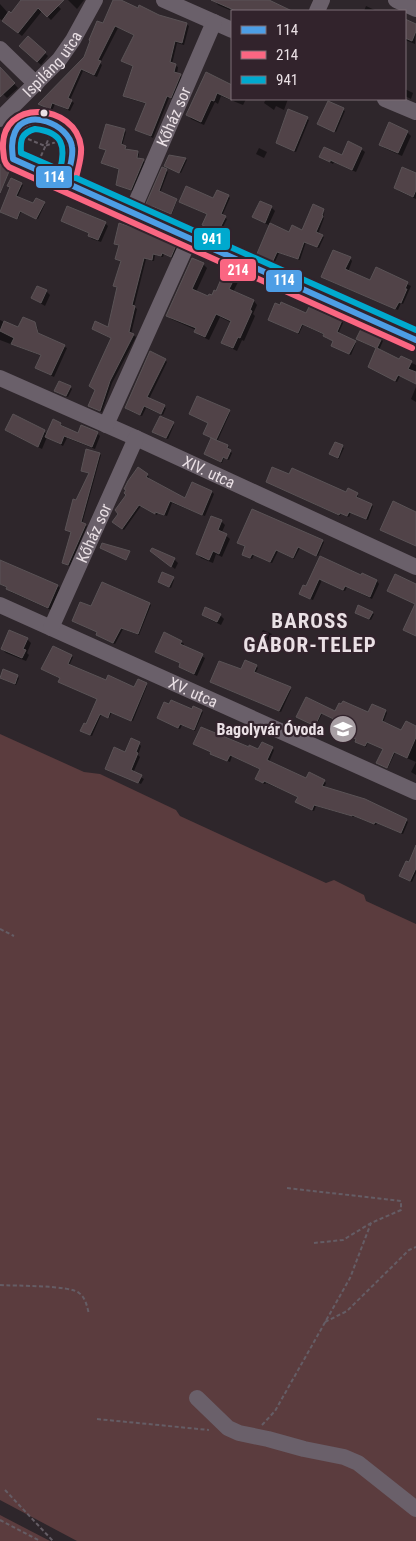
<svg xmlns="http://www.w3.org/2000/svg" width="416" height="1541" font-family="'Roboto Condensed',sans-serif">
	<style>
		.green { fill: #5b3c3e }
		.shadow { fill: #0007 }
		.building { fill: #514348; stroke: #5a5356 }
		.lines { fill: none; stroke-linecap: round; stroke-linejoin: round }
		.path { stroke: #655d65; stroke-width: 2; stroke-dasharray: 4 2.5; stroke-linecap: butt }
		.minor { stroke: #6a606a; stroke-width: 16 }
		.bus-1-casing { stroke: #32232c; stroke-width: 10 }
		.bus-2-casing { stroke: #32232c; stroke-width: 10 }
		.bus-3-casing { stroke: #32232c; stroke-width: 10 }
		.bus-1 { stroke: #4d9ee5; stroke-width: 6 }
		.bus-2 { stroke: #fa6682; stroke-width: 6 }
		.bus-3 { stroke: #00a9ce; stroke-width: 6 }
		.bus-dot { fill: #eae0e5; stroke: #32232c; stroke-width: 2 }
		.labels { text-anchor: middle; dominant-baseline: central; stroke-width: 4.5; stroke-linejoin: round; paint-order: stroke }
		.street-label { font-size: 16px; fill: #eae0e5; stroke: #32232c }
		.poi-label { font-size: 16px; font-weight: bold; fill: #eae0e5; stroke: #32232c; text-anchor: end }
		.district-label { font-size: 21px; font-weight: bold; letter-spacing: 1px; fill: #eae0e5; stroke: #32232c }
		.line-badge { stroke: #32232c; stroke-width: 2 }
		.badge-label { font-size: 14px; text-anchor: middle; font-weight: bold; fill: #fff }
	</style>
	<rect width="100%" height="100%" fill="#2e262b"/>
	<g class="green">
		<polygon points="0,734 84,772 100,774 176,810 180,816 326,883 334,880 364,895 366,901 416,924 416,1541 77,1541 0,1500"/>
		<polygon points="0,1515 50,1541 0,1541"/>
	</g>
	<g class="shadow">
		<polygon points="27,0 52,0 61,9 51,20 42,11 22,36 0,19 0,4 9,14 12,14"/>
		<polygon points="68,0 84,0 77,9"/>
		<polygon points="115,0 158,16 186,24 189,26 184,45 177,43 172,64 178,67 177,74 182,77 173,99 169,98 153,138 136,129 147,104 127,98 125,95 134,67 123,61 135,35 118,28 100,63 102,65 97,77 83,71 70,100 74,103 70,111 55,104 52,111 40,104 85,57 103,25"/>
		<polygon points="214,0 266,0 288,11 232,11 218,5"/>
		<polygon points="366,6 377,11 364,11"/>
		<polygon points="405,20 416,25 415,44 405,40"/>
		<polygon points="28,38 48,56 41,65 21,46"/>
		<polygon points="2,71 18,88 7,98 0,91 0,73"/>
		<polygon points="206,74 232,86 232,99 246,99 243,105 221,96 218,104 215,102 204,125 191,119 188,115"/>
		<polygon points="405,89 413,93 411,99 405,96"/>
		<polygon points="266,99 288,99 284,110 276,106 274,110 264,103"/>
		<polygon points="328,102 345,111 336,132 320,125"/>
		<polygon points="289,111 309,120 296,152 277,143"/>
		<polygon points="124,130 126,132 122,146 126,147 127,150 137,152 139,154 138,160 145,162 133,191 118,185 120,170 102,163 107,151 101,148"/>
		<polygon points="407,132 411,136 402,156 384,148 380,145"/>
		<polygon points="259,148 267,152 264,158 256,154"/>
		<polygon points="361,149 365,152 356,172 334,162 333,164 321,157 342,157"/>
		<polygon points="186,159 187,160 181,173 167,167"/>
		<polygon points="166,170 168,172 160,193 177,201 172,214 154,206 152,209 147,206"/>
		<polygon points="416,174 416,199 399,191 395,188"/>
		<polygon points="21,184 23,185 17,198 34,205 44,203 45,204 38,219 21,212 18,219 2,212"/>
		<polygon points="228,196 230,198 222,216 227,219 220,233 206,226 208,215 182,203 214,200"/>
		<polygon points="260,202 271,207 275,211 269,224 289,233 302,232 320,221 325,211 323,217 324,218 318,234 324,237 319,248 306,242 300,260 279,253 274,264 259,258 257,256 271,226 258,220 254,217"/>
		<polygon points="63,220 105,223 108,226 101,242 92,239 89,236 90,234"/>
		<polygon points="116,244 176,244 178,247 173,258 164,254 163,257 155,255 154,261 146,259 134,307 137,309 131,334 136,337 112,383 102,412 90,406 96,390 90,386 112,339 93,329 109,328 118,289 115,286 122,262 117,259 120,246"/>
		<polygon points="350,258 352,261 348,272 370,282 376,269 411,286 403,304 401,303 398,310 325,279"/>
		<polygon points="203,264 207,268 196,292 208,298 212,297 234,278 238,282 233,292 254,301 257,305 253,314 255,316 244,341 242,340 237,351 227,346 223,343 232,323 220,317 209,340 199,335 196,332 196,330 171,319 168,316"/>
		<polygon points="46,291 50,295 45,306 32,298"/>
		<polygon points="307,315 332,319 333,315 343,319 344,321 338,334 356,343 351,355 334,347 334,341 326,338 325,335 303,325 299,334 270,320"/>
		<polygon points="0,320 19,329 34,324 37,326 39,335 67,348 54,377 36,368 42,356 0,340"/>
		<polygon points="381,339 383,341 379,350 400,361 401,358 416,365 416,384 400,376 397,382 369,367 377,349 360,341"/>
		<polygon points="165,360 167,362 149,399 166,408 163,415 146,408 142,416 128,410 126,408"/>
		<polygon points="70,387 72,389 68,397 57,392"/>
		<polygon points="416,387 416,402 411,399"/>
		<polygon points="229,411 230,413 217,442 228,446 229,448 228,450 232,453 229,460 224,458 222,463 206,454 213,438 209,423 190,414"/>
		<polygon points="13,416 48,434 60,424 79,435 97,433 100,436 95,449 67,438 63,446 47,437 42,449 10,433 6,430"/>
		<polygon points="173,424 174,425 168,439 155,433"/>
		<polygon points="336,443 344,448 339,459 331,454"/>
		<polygon points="99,454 101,455 82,524 87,526 70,566 64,563 72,532 66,530 90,474 82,470"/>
		<polygon points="147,475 149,477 148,479 186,500 192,484 212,492 214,494 205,516 172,503 167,516 158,513 157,515 141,506 124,530 116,524"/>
		<polygon points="267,482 357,494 358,496 357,499 373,506 368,520 351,512 349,517 341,513 340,516"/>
		<polygon points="221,521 225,525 222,532 230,539 222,557 216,554 213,563 201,558 197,554"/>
		<polygon points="322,541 324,542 318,556 300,548 294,559 278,551 272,563 254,555 252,559 245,556 246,547 240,544"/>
		<polygon points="156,554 174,559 178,563 175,569"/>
		<polygon points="321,558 362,577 363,575 377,581 379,584 372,599 347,587 345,591 322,580 313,600 303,596"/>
		<polygon points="0,560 58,586 60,588 51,610 11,592 8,588 0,584"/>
		<polygon points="173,579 174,580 171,588 161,583"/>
		<polygon points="149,604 151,605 139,635 123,629 115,644 99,636 92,608"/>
		<polygon points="356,613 372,613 374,614 371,620"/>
		<polygon points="203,615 220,615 224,619 221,625 207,618"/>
		<polygon points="263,630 272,634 266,645 258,640"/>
		<polygon points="27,639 31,643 27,653 29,655 26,661 6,653 2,649"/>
		<polygon points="181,642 184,644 183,646 205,658 197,676 183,669 180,667 181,664 156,651"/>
		<polygon points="71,656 73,657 69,666 106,682 135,689 146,684 147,686 133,721 112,712 109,718 101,715 92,736 83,732 98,699 42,669"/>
		<polygon points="256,666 258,668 255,674 291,690 281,712 213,683 241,670"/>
		<polygon points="17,676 19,678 16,685 2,679"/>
		<polygon points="306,699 336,713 369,714 386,711 387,713 383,723 401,731 416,727 416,775 411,772 416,762 395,753 388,768 379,764 384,749 368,742 366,747 358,743 357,739 343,723 322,714 316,726 299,718"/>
		<polygon points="194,707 203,712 195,731 182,725 180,729 158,718 193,710"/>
		<polygon points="201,728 259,751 272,748 274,750 269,762 307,779 324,781 326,783 324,788 406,820 408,822 403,834 377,823 376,825 354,816 354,817 316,806 314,811 299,804 297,802 299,797 266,783 265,784 258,781 256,779 261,770 232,756 230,762 214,755"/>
		<polygon points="139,744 141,746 138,755 140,757 133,773 144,779 141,784 106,768"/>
		<polygon points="416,847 416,873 412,882 401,876 409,864"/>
	</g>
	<g class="building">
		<polygon points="21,0 64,0 47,17 38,8 18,33 2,21 9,11 11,13"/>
		<polygon points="113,0 121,0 138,8 139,5 159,15 187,23 182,43 175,41 170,62 176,64 174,72 181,74 171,98 167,96 151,136 135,130 146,103 123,96 133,66 121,61 134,35 115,26 98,60 101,61 94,75 81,69 68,98 72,100 68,109 52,103 50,109 38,104 84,57 90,41 89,40 97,21 103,23"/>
		<polygon points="211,0 269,0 292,11 236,11"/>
		<polygon points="405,19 416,24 416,31 412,41 405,38"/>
		<polygon points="28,36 46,52 37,62 19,46"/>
		<polygon points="0,67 15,83 0,97"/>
		<polygon points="206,72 232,85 232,100 217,93 214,101 211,100 201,122 186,115"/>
		<polygon points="328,101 344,108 334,132 317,124"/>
		<polygon points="288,109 308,117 294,151 276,143"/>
		<polygon points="389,122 408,131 398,153 379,145"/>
		<polygon points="106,124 125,129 121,144 126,146 125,149 138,151 137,158 144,159 131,190 116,185 119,169 101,163 106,150 99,148"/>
		<polygon points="348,141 362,148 352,170 330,160 330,162 319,157 324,147 342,155"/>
		<polygon points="169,155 186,158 179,173 164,166"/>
		<polygon points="0,164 10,169 0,193"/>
		<polygon points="162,167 167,169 159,191 177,199 171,214 152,206 151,208 145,206"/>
		<polygon points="402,167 416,173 416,190 413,197 394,188"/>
		<polygon points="11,178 22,183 16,196 33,203 36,198 45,202 36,219 20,211 17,219 0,212 10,187 7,186"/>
		<polygon points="186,186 213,198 217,190 229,195 221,214 226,216 218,232 202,225 207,214 179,202"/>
		<polygon points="260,201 272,206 265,223 252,217"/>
		<polygon points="313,204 324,209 322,215 323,216 316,232 323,235 317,247 304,242 298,259 277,252 272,263 256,256 270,223 289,232 292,225 302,230"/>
		<polygon points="67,206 106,222 98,240 88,236 89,233 61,221"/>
		<polygon points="119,223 146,232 147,230 177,243 171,257 162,253 161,256 153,254 152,260 144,258 132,305 135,306 129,332 134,334 110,381 100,411 88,406 95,390 89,386 111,338 92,329 95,321 108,327 117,287 113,286 121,261 115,259 119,245 114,244"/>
		<polygon points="333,250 351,257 345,269 370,280 376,267 408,282 405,289 407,289 401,303 399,302 395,309 321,277"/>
		<polygon points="192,258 204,263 192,289 208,296 209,294 212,295 214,290 216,291 224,272 235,277 229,289 254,300 250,310 252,311 240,338 238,337 233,348 221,343 231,321 216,314 205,337 194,332 196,328 166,316"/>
		<polygon points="37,286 47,290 41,303 31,298"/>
		<polygon points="281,302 306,313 309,307 331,317 333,314 343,318 337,332 356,341 349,354 331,346 333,341 323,336 324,334 302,324 298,333 268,320 275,303 280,305"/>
		<polygon points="23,317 35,322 38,333 65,345 51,375 35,368 41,355 11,344 14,338 0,331 4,321 18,327"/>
		<polygon points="361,329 382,338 377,348 399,359 401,356 412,361 408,369 416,372 416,384 398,375 395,381 368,367 376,348 356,339"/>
		<polygon points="150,351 166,359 147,397 165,405 161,414 144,406 140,415 125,408"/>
		<polygon points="59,381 71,386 66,396 54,391"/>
		<polygon points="197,396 230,410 216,440 203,434 208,423 189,414"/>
		<polygon points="13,414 45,430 38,447 5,430"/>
		<polygon points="160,416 174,422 166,438 152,432"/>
		<polygon points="53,419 61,423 60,425 78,433 81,425 98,432 92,447 64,436 61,444 45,437"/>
		<polygon points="211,438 228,445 227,448 231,450 227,459 223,457 221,462 204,454"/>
		<polygon points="335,442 343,445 338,458 329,454"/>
		<polygon points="86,449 100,453 81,522 86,524 68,565 62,563 71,532 65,530 73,499 76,500 89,473 81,471"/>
		<polygon points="138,467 148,474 146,477 185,498 192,482 212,491 202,515 170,501 164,515 155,512 155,514 139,505 122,529 112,522 118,514 115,510 126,495 124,493 126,490 124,489 128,481"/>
		<polygon points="272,467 289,474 292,468 346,492 348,488 358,493 356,497 372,504 366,519 349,512 347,516 340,513 339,515 266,482"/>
		<polygon points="393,501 416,512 416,546 380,530"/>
		<polygon points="252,509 323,540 316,556 298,547 293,558 276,550 270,562 252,554 250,558 242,555 245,546 237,543"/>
		<polygon points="211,516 222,520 218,530 227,534 219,554 213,551 209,560 196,554"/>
		<polygon points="102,543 130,551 126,560 100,548"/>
		<polygon points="152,548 175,558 171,567 150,551"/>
		<polygon points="320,556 361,575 362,573 377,580 370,597 345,586 343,590 319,579 310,599 299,594 303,585 306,586"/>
		<polygon points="0,560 58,585 48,608 6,589 7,587 0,584"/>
		<polygon points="162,572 174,577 169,587 158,582"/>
		<polygon points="395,574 416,584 416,636 403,630 415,604 387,591"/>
		<polygon points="102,582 150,603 138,634 121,628 113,643 96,635 97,632 72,621 80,602 91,606"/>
		<polygon points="358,605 373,612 369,619 355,613"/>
		<polygon points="205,607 221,614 217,622 202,615"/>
		<polygon points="9,630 28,638 23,649 26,650 22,658 1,649"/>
		<polygon points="164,632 182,641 180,644 203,654 194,674 179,667 180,663 155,652"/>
		<polygon points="53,646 72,655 68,664 106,680 108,675 134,687 138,679 147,683 131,721 110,712 108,718 100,714 90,735 80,731 84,723 86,724 97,699 58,682 60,678 41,669"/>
		<polygon points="245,660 257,665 254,672 291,687 279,711 210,682 219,661 241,669"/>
		<polygon points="3,669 18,675 15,684 0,678"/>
		<polygon points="306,697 335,711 339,703 341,704 343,701 368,712 372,704 386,710 382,721 401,730 406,721 416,726 416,737 407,758 394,752 387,768 376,763 383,749 367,742 365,746 355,742 356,739 338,730 342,723 321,713 315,726 296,717"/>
		<polygon points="171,700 192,709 193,706 202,710 194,730 180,724 178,728 157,718 164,702 169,704"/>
		<polygon points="201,727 249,747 249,745 258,749 262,742 273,747 267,760 306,778 309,772 325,780 322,786 365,799 407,819 401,833 375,822 374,824 352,815 352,816 314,805 312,810 295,802 298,797 264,781 263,783 255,779 260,769 230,755 227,761 210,754 211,752 193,744"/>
		<polygon points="131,738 140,742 136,752 138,753 131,770 142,775 138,783 105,769 114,747 125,752"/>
		<polygon points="416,845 416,868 410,881 399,876 406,861 409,862"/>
	</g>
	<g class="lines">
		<g class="path">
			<polyline points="28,139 45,146 56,142"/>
			<polyline points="41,156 49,138"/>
			<polyline points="0,929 14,936"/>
			<polyline points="287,1188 401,1201 401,1210 371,1223 343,1240 314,1243"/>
			<path d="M0 1285C15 1286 70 1285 79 1293 86 1298 87 1307 89 1314"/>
			<polyline points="325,1322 347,1311 409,1250 416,1247"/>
			<polyline points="97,1419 209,1430"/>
			<polyline points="262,1425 275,1411 350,1278 371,1223"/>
			<polyline points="5,1490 53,1541"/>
			<polyline points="0,1520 40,1541"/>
		</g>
		<g class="minor">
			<polyline points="164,0 232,30"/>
			<polyline points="396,0 416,9"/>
			<polyline points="317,11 322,0"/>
			<polyline points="0,49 36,84"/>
			<polyline points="385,99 416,112"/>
			<path id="s1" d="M0 119 59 60 73 40 95 0"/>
			<polyline points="0,153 416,340"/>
			<path d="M13 159C0 106 63 114 71 143 75 154 68 171 66 182"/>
			<path id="s2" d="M132 212 214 22"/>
			<path id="s3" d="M0 378 136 438 416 567"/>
			<polyline points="106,425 190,238"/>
			<path id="s4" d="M0 605 416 792"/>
			<path id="s5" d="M51 628 136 438"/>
			<polyline points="197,1398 228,1428 239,1433 268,1439 304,1449 344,1457 358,1463 416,1509"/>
		</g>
		<g class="bus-1-casing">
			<path id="bus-1" d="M66 182C68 171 74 159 72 147 69 124 26 107 15 132 11 141 12 150 13 159L416 340"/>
		</g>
		<g class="bus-2-casing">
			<path id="bus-2" d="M76 178C78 168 82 158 81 147 76 103 0 97 3 149 4 156 3 162 9 167L412 348"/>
		</g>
		<g class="bus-3-casing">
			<g id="bus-3">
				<path d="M35 129C63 132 66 146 60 170L21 153C20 140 21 133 35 129Z"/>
				<polyline points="76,178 416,330"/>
			</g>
		</g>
		<use href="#bus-1" class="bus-1"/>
		<use href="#bus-2" class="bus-2"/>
		<use href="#bus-3" class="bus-3"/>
	</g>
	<defs>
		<g id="school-disc" transform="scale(1.4375)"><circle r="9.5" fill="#a89fa4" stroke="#32232c"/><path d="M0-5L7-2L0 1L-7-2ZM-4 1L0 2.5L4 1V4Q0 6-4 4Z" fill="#fff"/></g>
	</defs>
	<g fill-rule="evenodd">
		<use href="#school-disc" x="343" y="729"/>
	</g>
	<circle class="bus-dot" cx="44" cy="113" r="4.5"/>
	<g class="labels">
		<g class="street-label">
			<text stroke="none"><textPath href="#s1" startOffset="76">Ispiláng utca</textPath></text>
			<text stroke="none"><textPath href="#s2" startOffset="104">Kőház sor</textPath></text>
			<text stroke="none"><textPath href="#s3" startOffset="229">XIV. utca</textPath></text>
			<text stroke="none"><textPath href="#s5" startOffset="104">Kőház sor</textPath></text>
			<text stroke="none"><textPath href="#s4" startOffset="212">XV. utca</textPath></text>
		</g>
		<g class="poi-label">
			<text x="324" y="729">Bagolyvár Óvoda</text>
		</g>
		<g class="district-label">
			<text x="310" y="621">BAROSS<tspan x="310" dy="24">GÁBOR-TELEP</tspan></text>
		</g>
	</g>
	<g class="line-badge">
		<rect x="35" y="165" width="38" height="24" rx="5" fill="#4d9ee5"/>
		<rect x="193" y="227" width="38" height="24" rx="5" fill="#00a9ce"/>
		<rect x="219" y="258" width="38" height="24" rx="5" fill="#fa6682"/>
		<rect x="265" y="269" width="38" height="24" rx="5" fill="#4d9ee5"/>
	</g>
	<g class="badge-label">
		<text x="54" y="182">114</text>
		<text x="212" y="244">941</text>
		<text x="238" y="275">214</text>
		<text x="284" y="285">114</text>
	</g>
	<rect x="231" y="10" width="175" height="90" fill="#32232c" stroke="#7c6f76"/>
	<rect x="241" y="26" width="25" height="8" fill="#4d9ee5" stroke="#7c6f76"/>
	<text x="276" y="35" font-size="15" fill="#eae0e5">114</text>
	<rect x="241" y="51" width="25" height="8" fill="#fa6682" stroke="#7c6f76"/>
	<text x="276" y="60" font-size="15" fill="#eae0e5">214</text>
	<rect x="241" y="76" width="25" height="8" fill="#00a9ce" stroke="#7c6f76"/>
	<text x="276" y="85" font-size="15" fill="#eae0e5">941</text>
</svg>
